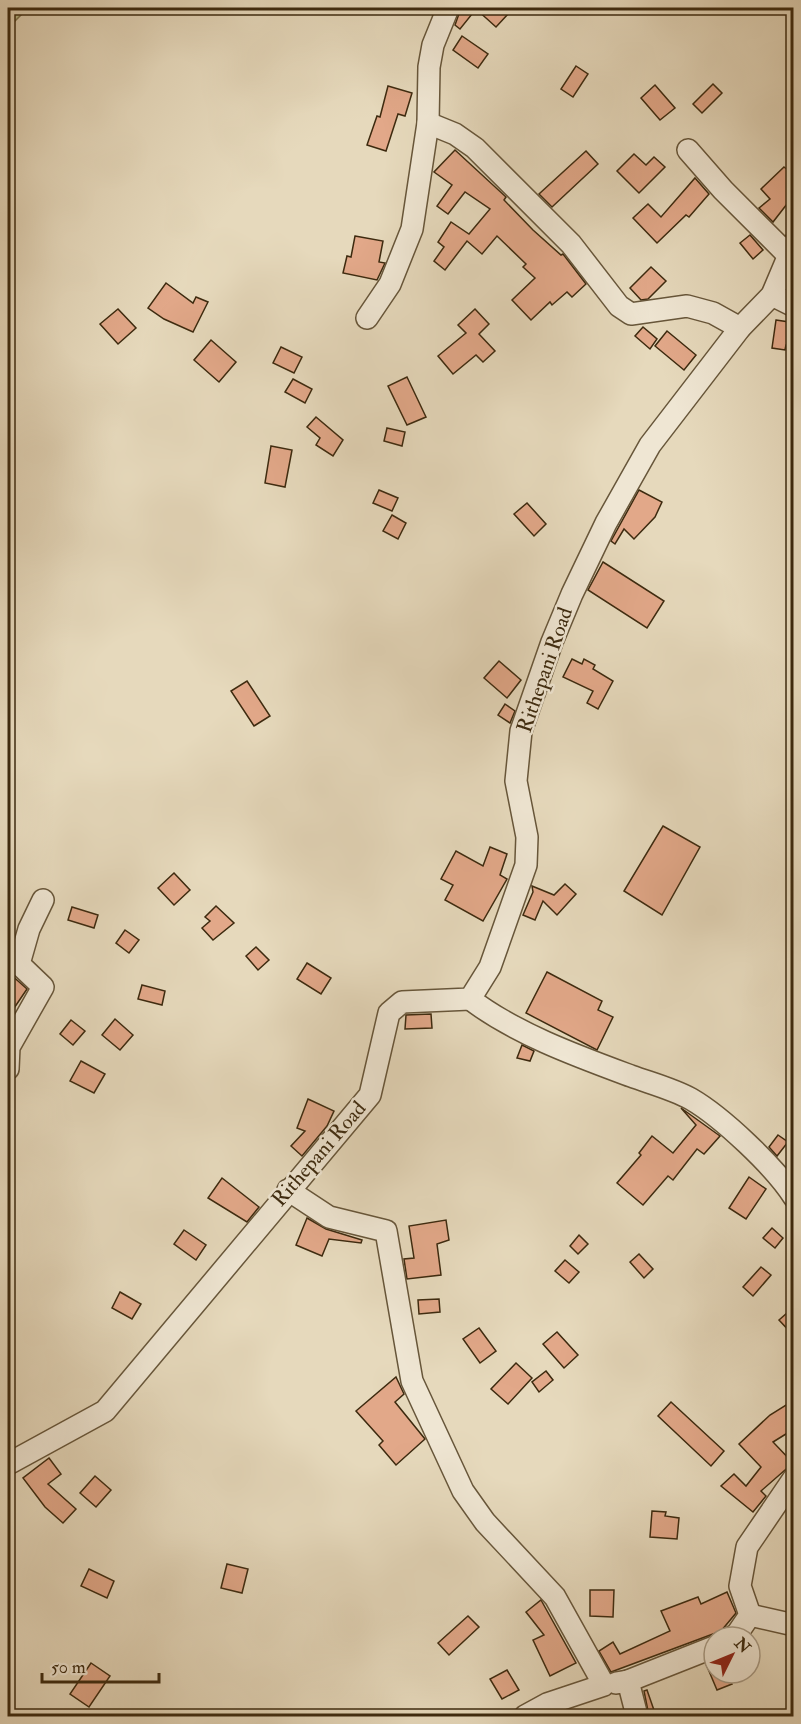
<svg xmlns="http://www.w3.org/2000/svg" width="801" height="1724" font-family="'IM FELL Double Pica',serif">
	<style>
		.green { fill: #babe8d; stroke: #7c744e; stroke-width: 1.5 }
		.building { fill: #e2a889; stroke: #3d2a0f; stroke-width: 1.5 }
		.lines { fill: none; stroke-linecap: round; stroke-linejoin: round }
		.minor-casing { stroke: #67563a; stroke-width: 24 }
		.minor { stroke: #efe6d3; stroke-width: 21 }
		.labels { text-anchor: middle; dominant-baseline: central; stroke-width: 5; stroke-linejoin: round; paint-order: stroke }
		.street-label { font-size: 21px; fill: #3d2a0f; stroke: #efe6d3 }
	</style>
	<rect width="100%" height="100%" fill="#e6d9bc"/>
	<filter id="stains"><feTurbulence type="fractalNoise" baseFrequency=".00333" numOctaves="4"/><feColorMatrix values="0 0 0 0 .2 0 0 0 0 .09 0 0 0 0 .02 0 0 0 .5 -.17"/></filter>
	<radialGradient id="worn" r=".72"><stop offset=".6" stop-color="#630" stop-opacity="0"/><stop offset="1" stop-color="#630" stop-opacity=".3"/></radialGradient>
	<polygon class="green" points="8,8 28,8 8,28"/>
	<g class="building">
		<polygon points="461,8 501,8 508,14 496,27 476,9 460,29 455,25"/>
		<polygon points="462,36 488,54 478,68 453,50"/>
		<polygon points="576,66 588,74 573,97 561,89"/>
		<polygon points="713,84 722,93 702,113 693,104"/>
		<polygon points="655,85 675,108 660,120 641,98"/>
		<polygon points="388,86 412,93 405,116 398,114 386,151 367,145 377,116 380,117"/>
		<polygon points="455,150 506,197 504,200 533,230 561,255 563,254 586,284 572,297 567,292 552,305 550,302 531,320 512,300 535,278 523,267 526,264 497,236 482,254 467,241 445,270 434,261 444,247 438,242 451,222 469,234 490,209 465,192 448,214 437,206 452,185 434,172"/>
		<polygon points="586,151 598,164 552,207 539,194"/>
		<polygon points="634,154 646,165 654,157 665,167 639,193 617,171"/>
		<polygon points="784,167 794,175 794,195 773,222 759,208 770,199 761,189"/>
		<polygon points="695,178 709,194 689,217 686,215 657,243 633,218 648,204 661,217"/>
		<polygon points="750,235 763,250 753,259 740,243"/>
		<polygon points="355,236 383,241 379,262 385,263 377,280 343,273 347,256 351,257"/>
		<polygon points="651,267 666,281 648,299 641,300 630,288"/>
		<polygon points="166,283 193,303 196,297 208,302 193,332 164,319 148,308"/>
		<polygon points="118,309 136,328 118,344 100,324"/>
		<polygon points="475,309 489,324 479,334 495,351 483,362 476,355 453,374 438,356 466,333 458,325"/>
		<polygon points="776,320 789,322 789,325 794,326 794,346 786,345 785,350 772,348"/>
		<polygon points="643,327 657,339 650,349 635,336"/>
		<polygon points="667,331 696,355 684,370 655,346"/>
		<polygon points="211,340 236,362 219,382 194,360"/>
		<polygon points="281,347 302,357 294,373 273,363"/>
		<polygon points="407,377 426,417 407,425 388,386"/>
		<polygon points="293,379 312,389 305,403 285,392"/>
		<polygon points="316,417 343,440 333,456 316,445 320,438 307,427"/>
		<polygon points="387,428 405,432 402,446 384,441"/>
		<polygon points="271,446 292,450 285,487 265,483"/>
		<polygon points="379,490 398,498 392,511 373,503"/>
		<polygon points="639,490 662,502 655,517 634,539 624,529 615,544 611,541"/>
		<polygon points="527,503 546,524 534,536 514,514"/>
		<polygon points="392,515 406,523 398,539 383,531"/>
		<polygon points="603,562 664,601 647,628 588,590"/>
		<polygon points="572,659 582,664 584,659 595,665 593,669 613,681 598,709 587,703 593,691 563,677"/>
		<polygon points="499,661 521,680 507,698 484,678"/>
		<polygon points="247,681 270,716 254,726 231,691"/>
		<polygon points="505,704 515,711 510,723 498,715"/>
		<polygon points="663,826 700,847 662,915 624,891"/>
		<polygon points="490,847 507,854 500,875 507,879 483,921 445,900 453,885 441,879 456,851 483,866"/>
		<polygon points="174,873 190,890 174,905 158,888"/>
		<polygon points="565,884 576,894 557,915 543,901 535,920 523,915 533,892 532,886 554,895"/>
		<polygon points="216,906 234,923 213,940 202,928 210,921 205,917"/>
		<polygon points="72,907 98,915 94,928 68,920"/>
		<polygon points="125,930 139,940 129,953 116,943"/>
		<polygon points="256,947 269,960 258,970 246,956"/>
		<polygon points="307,963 331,978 321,994 297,979"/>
		<polygon points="8,972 27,989 8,1017"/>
		<polygon points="547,972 602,1001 598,1010 613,1017 597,1050 526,1013"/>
		<polygon points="142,985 165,991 162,1005 138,999"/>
		<polygon points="431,1014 432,1028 405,1029 406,1015"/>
		<polygon points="115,1019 133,1035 120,1050 102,1035"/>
		<polygon points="71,1020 85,1031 73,1045 60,1034"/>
		<polygon points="522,1045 534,1051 530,1061 517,1058"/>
		<polygon points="81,1061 105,1074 94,1093 70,1081"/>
		<polygon points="308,1099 334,1111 327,1126 302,1156 291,1146 305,1131 297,1128"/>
		<polygon points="681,1108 720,1136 704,1154 697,1149 673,1180 668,1176 643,1205 617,1183 641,1155 639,1153 652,1136 673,1153 696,1125"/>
		<polygon points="778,1135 788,1142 777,1156 769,1147"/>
		<polygon points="749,1177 766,1189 746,1219 729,1208"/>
		<polygon points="222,1178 259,1207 247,1222 208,1198"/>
		<polygon points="307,1218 326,1229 362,1240 361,1243 329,1239 322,1256 296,1245"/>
		<polygon points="446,1220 449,1240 437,1244 441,1275 407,1279 404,1259 414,1258 409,1226"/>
		<polygon points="772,1228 783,1238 775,1248 763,1238"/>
		<polygon points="184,1230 206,1245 196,1260 174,1244"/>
		<polygon points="579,1235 588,1244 578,1254 570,1246"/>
		<polygon points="639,1254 653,1269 644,1278 630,1262"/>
		<polygon points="565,1260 579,1272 569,1283 555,1271"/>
		<polygon points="761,1267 771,1275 753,1296 743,1287"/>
		<polygon points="120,1292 141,1304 132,1319 112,1308"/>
		<polygon points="439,1299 440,1312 419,1314 418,1300"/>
		<polygon points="794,1307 794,1336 779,1320"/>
		<polygon points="479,1328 496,1351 480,1363 463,1339"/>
		<polygon points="557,1332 578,1355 564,1368 543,1344"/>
		<polygon points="516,1363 532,1378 508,1404 491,1389"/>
		<polygon points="546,1371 553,1380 539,1392 532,1382"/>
		<polygon points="396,1377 404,1394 395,1402 425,1439 396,1465 379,1445 383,1441 356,1411"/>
		<polygon points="794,1400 794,1429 773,1442 793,1463 761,1491 766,1496 753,1512 721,1486 734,1474 746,1486 761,1467 739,1444 770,1415"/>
		<polygon points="671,1402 724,1451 711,1466 658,1416"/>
		<polygon points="49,1458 61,1474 48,1484 76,1509 63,1523 45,1507 23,1478"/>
		<polygon points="95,1476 111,1490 96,1507 80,1493"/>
		<polygon points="652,1511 666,1512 665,1516 679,1518 677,1539 650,1537"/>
		<polygon points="227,1564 248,1569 242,1593 221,1588"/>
		<polygon points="89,1569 114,1581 107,1598 81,1586"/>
		<polygon points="590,1590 614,1590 613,1617 590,1616"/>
		<polygon points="727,1592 736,1613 721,1631 611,1672 599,1651 613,1642 620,1654 670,1631 661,1611 698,1597 701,1604"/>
		<polygon points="541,1600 576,1663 550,1676 533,1640 544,1635 526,1612"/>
		<polygon points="468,1616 479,1627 449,1655 438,1643"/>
		<polygon points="714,1661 714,1673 727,1673 732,1684 717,1690 706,1664"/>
		<polygon points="91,1663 110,1676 89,1707 70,1694"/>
		<polygon points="507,1670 519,1690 502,1699 490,1679"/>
		<polygon points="647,1690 656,1716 649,1716 644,1691"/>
	</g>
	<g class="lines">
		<g class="minor-casing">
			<g id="minor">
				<polyline points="428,123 455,134 475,148 571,244 619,306 631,314 687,306 713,313 740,328"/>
				<polyline points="688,150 723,190 787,254"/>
				<polyline points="772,295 794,306"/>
				<polyline points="367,318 390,284 412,229 428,123 429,67 433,45 448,8"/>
				<path d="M470 999C516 1034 577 1056 631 1076 650 1083 673 1089 691 1099 722 1117 775 1167 794 1197"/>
				<polyline points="8,1069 9,1047 43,987 19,964 29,929 43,900"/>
				<polyline points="288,1190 329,1217 386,1231 412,1381 463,1491 485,1522 555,1597 604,1685 547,1704 525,1716"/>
				<polyline points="8,1464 105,1411 370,1095 389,1013 402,1002 470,999 490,967 526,865 527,837 516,781 521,731 552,642 572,594 606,523 650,445 740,328 772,295 794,243"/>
				<polyline points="750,1615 794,1625"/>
				<polyline points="732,1637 737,1634 750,1615 740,1586 747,1547 794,1478"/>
				<polyline points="628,1681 714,1647"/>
				<polyline points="616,1683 628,1681 637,1716"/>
			</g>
		</g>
		<use href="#minor" class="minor"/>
	</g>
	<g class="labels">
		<g class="street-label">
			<text transform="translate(545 670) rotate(-71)">Rithepani Road</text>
			<text transform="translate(319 1154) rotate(-49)">Rithepani Road</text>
		</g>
	</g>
	<rect width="801" height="1724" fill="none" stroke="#e6d9bc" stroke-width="30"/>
	<rect x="9" y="9" width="783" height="1706" fill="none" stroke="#3d2a0f" stroke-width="3"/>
	<rect x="15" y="15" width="771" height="1694" fill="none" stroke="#3d2a0f" stroke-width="1.5"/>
	<g transform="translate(732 1655) rotate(47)"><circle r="28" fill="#efe6d3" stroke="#a89b85" stroke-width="1.5"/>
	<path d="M0-4.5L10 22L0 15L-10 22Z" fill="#8f2418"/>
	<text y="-9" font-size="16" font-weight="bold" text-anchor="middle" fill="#3d2a0f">N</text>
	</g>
	<path d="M42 1673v9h117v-9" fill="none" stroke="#3d2a0f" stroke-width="3"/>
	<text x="51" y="1673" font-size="18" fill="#3d2a0f" stroke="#efe6d3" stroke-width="4.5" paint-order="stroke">50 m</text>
	<rect width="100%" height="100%" filter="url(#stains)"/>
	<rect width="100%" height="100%" fill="url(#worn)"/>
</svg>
